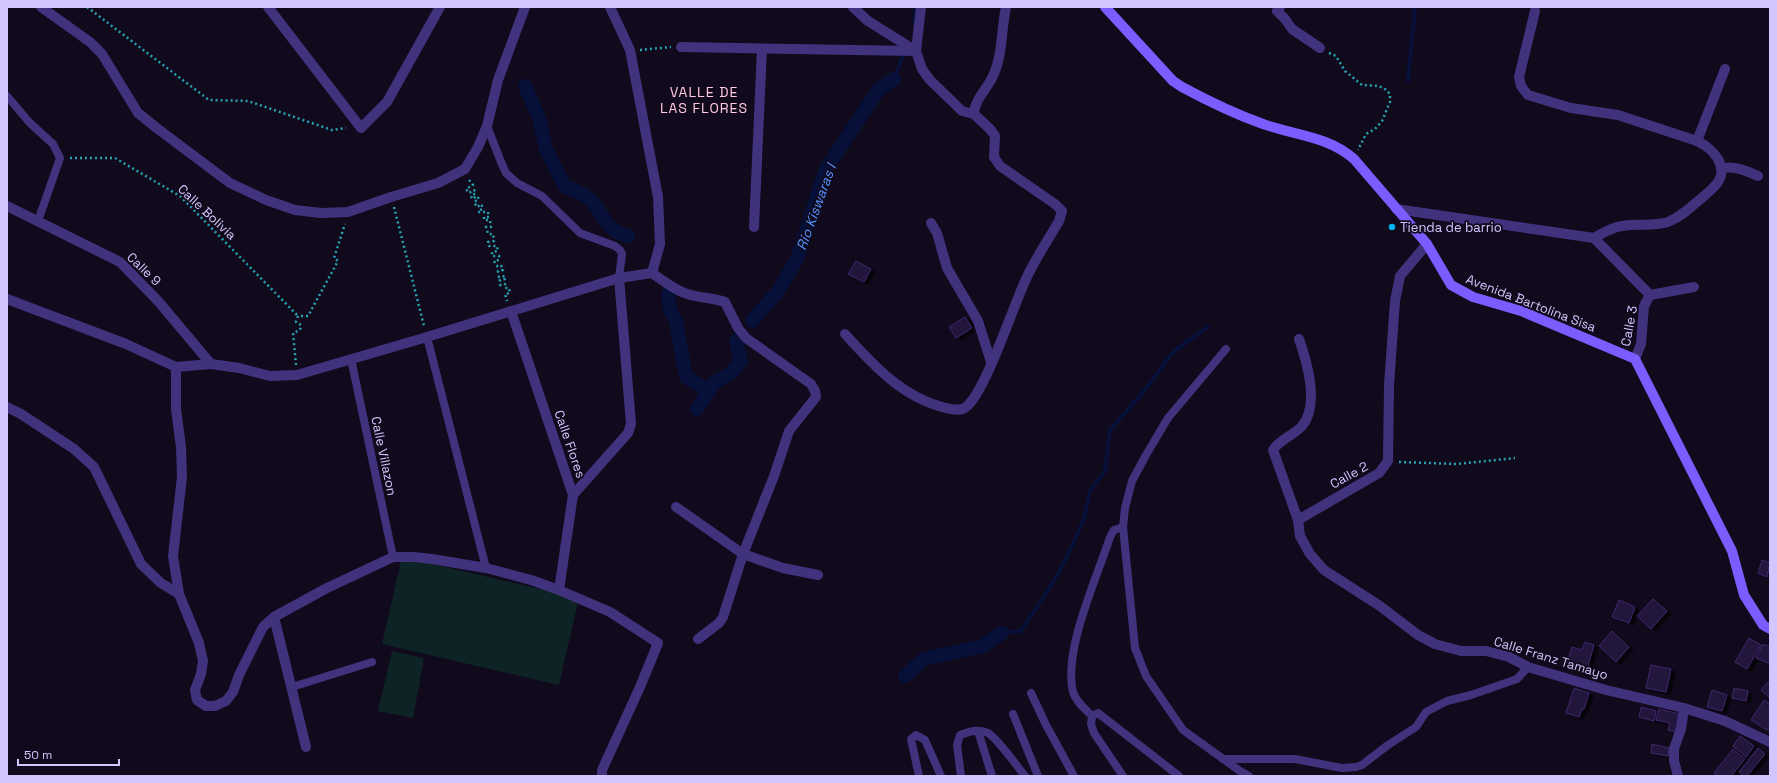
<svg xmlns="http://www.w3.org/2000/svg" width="1777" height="783" font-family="'Space Grotesk',sans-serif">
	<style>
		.green { fill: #0d2326 }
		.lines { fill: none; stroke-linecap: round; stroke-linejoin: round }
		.stream { stroke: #061039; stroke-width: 4 }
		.canal { stroke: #061039; stroke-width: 14 }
		.building { fill: #24153e; stroke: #3f266b; filter: url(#shadow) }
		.path { stroke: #26a4b3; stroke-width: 2.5; stroke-dasharray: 2 3; stroke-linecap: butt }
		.lane { stroke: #41327e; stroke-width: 8 }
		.street { stroke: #41327e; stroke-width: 10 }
		.secondary { stroke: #7b5cff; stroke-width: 10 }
		.poi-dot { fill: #00b1f0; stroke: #100a1c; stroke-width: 1.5 }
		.labels { text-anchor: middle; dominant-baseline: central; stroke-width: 3.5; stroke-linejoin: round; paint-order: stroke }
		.street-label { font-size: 13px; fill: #d5c5ff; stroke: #100a1c }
		.poi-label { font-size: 13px; fill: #d5c5ff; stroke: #100a1c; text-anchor: start }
		.neighbourhood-label { font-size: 14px; letter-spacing: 1px; fill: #ffc7e2; stroke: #100a1c }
		.water-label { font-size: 14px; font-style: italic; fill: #5393ff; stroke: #100a1c }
	</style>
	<defs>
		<filter id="shadow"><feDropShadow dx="4.5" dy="2.5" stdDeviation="0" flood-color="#0009"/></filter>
	</defs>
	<rect width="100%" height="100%" fill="#100a1c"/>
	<g class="green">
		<polygon points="402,557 579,598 559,685 382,644"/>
		<polygon points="392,651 424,658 413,718 378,711"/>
	</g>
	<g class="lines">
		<g class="stream">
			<polyline points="914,21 916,7"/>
			<polyline points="894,79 903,56"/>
			<polyline points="1408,81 1415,7"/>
			<polyline points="1002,633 1021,631 1044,597 1064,563 1084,519 1090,491 1105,471 1110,430 1144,391 1174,351 1208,327"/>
		</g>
		<g class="canal">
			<path d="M525 86 539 118 546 149 565 187C574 190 586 195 593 202 605 217 607 232 628 236"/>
			<polyline points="668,294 670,309 676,322 686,377 703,387 706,395"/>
			<polyline points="752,321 778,291 797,259 826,169 879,89 894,79"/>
			<polyline points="697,409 715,382 731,373 741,361 736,342 738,339"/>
			<polyline points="905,676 924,659 983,646 1002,633"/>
		</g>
	</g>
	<g class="building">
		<polygon points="856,261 871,269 864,282 848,274"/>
		<polygon points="965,317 972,328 956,338 949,327"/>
		<polygon points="1762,560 1770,563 1767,577 1758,573"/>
		<polygon points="1653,599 1667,611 1651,629 1637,616"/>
		<polygon points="1619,600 1635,607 1629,623 1612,617"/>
		<polygon points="1612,631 1629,647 1616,662 1599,646"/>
		<polygon points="1749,638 1761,645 1747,669 1735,662"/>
		<polygon points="1585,642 1594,645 1586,672 1566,666 1572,647 1582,650"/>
		<polygon points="1763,644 1770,647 1770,664 1756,658"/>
		<polygon points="1651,665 1671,669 1666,692 1646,688"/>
		<polygon points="1768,682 1770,684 1770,698 1761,690"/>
		<polygon points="1574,688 1589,693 1584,709 1582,709 1579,717 1566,713"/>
		<polygon points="1734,688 1748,691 1746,701 1732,698"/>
		<polygon points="1712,690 1727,695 1722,711 1707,707"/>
		<polygon points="1764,700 1770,704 1770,732 1751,720"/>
		<polygon points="1641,707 1656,711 1654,721 1639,717"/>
		<polygon points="1659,709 1679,714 1675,732 1668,730 1670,723 1656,720"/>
		<polygon points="1740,736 1754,746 1746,757 1733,746"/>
		<polygon points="1652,744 1669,748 1668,756 1651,753"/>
		<polygon points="1758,748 1765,754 1747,776 1744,776 1739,772"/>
		<polygon points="1733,749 1745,759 1731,776 1718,776 1714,773"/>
	</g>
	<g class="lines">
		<g class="path">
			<polyline points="87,7 209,100 248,101 332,130 346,128"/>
			<polyline points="640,50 671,47"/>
			<polyline points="1329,53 1336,56 1345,71 1362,85 1378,86 1384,88 1390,94 1390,102 1382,121 1375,129 1366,134 1358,150"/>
			<polyline points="70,158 115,158 180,196 298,316"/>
			<polyline points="469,180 473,185 466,189 469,193 474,190 476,193 471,196 472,199 477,196 479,199 474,202 477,207 481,204 483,208 478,212 488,212 489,217 484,217 484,220 490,220 491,227 486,227 488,234 493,234 494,241 488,242 489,246 497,246 498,251 492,252 492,256 499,256 499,260 494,261 497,266 501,265 503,270 498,271 499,277 505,276 505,279 500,280 500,285 505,284 505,288 509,288 510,293 505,294 507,301"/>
			<polyline points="394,207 424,326"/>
			<polyline points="296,365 293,333 300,330 301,325 296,322 298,316 308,316 338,261 334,258 345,224"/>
			<polyline points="1399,462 1457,464 1515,458"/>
		</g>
		<g class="lane">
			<polyline points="7,96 29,122 53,144 60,158 38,221"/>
			<polyline points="487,126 501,162 506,173 517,183 542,196 580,233 615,246 620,250 622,254 619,278"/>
			<polyline points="427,337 486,568"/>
			<polyline points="1226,349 1168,418 1146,455 1132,481 1125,508 1123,527 1135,648 1146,676 1183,730 1240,771 1249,776"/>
			<polyline points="351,359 393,557"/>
			<polyline points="292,687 372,662"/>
			<polyline points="1031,693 1046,725 1074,776"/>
			<polyline points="1013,714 1038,776"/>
			<path d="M1092 716C1085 709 1076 702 1073 692 1063 650 1097 578 1110 537L1114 530 1123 527"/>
			<polyline points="1092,716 1098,713 1179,776"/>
			<polyline points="1092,716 1091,724 1094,733 1123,776"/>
			<polyline points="978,731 992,776"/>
			<polyline points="1223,759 1295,759 1342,768 1356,767 1362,765 1388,745 1416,727 1426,712 1447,701 1471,695 1517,679 1528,667"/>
			<polyline points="919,776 911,739 916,735 925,740 941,776"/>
			<path d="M961 776 957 745 960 735C968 732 979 728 988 733 998 739 1016 765 1025 776"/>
		</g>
		<g class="street">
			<polyline points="41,7 90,42 102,54 138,113 158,129 230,183 266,200 295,210 321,213 348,212 391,197 438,183 465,169 478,147 487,126 498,80 525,7"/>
			<polyline points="268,7 361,128 387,102 440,7"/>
			<polyline points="610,7 630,50 658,197 660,244 652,273"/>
			<polyline points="853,7 868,21 916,51"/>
			<polyline points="921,7 916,51 922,69 930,80 962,111 974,114"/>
			<polyline points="1280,7 1277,11 1285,19 1292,29 1320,48"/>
			<polyline points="681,47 916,51"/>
			<polyline points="1697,141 1725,69"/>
			<path d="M1723 168C1736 166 1746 171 1758 176"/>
			<polyline points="7,206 120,262 158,301 211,364"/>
			<path d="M1396 209 1594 238C1603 233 1612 227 1622 226 1637 223 1653 227 1668 222 1680 217 1689 209 1698 201 1712 189 1729 179 1718 159 1712 150 1707 146 1697 141L1618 115 1571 108 1528 95 1521 86 1519 77 1535 11"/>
			<polyline points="931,223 937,233 947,268 978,321 991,362"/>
			<polyline points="754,227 762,49"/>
			<polyline points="1594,238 1650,295"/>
			<path d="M7 299 126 344 176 367 211 364 239 368 270 376 297 375 427 337 619 278 652 273C664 281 677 292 691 295 702 298 714 298 725 302L738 328 746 338 811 384 815 391 816 397 789 431 774 476 743 554 723 617 719 623 698 639"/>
			<polyline points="511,311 573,495 559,590"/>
			<path d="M845 334C873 365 903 398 946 408 952 409 960 412 966 407 986 391 1013 306 1026 279 1035 259 1048 240 1059 221L1062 211 1055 204 1000 166 994 157 995 136 990 129 974 114C974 101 986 90 992 78 1003 57 1001 30 1006 7"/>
			<path d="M1299 339C1307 362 1320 405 1302 426 1293 436 1280 439 1273 450L1298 520 1300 536 1310 554 1324 570 1380 606 1418 635 1435 644 1461 651H1486L1509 657 1528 667 1606 690 1684 708 1725 721 1770 742"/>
			<polyline points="1635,359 1641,344 1644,306 1650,295 1694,287"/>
			<polyline points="176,367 176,409 181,447 182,477 173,556 179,594 199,643 203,661 201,674 195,690 197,700 206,706 215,706 226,701 233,692 239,675 263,627 274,617 327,588 393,557 414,557 432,559 486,568 531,580 559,590 610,612 658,643 640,687 602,770 602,776"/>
			<polyline points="7,407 21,414 74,449 94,467 141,564 161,583 179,594"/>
			<polyline points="573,495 628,433 631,424 619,278"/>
			<polyline points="676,507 743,554 783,568 818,575"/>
			<polyline points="1298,520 1379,473 1388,461 1389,385 1395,301 1400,276 1427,244"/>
			<polyline points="274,617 306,747"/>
			<polyline points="1678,776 1674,761 1674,749 1681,729 1684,708"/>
		</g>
		<path class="secondary" d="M1105 7 1173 81 1182 87C1208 101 1235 114 1263 124 1294 135 1328 136 1354 159L1427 244 1451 285 1473 297 1521 311 1635 359 1732 551 1744 595 1763 625 1770 629"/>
	</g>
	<circle class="poi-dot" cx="1392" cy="227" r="4"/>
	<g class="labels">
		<g class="street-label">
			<text transform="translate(207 212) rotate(43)">Calle Bolivia</text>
			<text transform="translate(144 269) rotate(44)">Calle 9</text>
			<text transform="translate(1531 303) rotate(21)">Avenida Bartolina Sisa</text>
			<text transform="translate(1629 326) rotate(-80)">Calle 3</text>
			<text transform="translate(570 444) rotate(71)">Calle Flores</text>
			<text transform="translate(384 456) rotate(78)">Calle Villazon</text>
			<text transform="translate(1349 475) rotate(-29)">Calle 2</text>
			<text transform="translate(1551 658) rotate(17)">Calle Franz Tamayo</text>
		</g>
		<g class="poi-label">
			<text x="1400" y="227">Tienda de barrio</text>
		</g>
		<g class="neighbourhood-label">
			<text x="704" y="92">VALLE DE<tspan x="704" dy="16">LAS FLORES</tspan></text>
		</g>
		<g class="water-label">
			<text transform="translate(816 207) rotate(-70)">Río Kiswaras I</text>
		</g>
	</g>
	<rect width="1777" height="783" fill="none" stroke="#d5c5ff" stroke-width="16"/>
	<path d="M18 759v6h101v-6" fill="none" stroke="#d5c5ff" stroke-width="2"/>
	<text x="24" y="759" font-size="12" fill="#d5c5ff" stroke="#100a1c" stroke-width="3" paint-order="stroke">50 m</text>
</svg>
